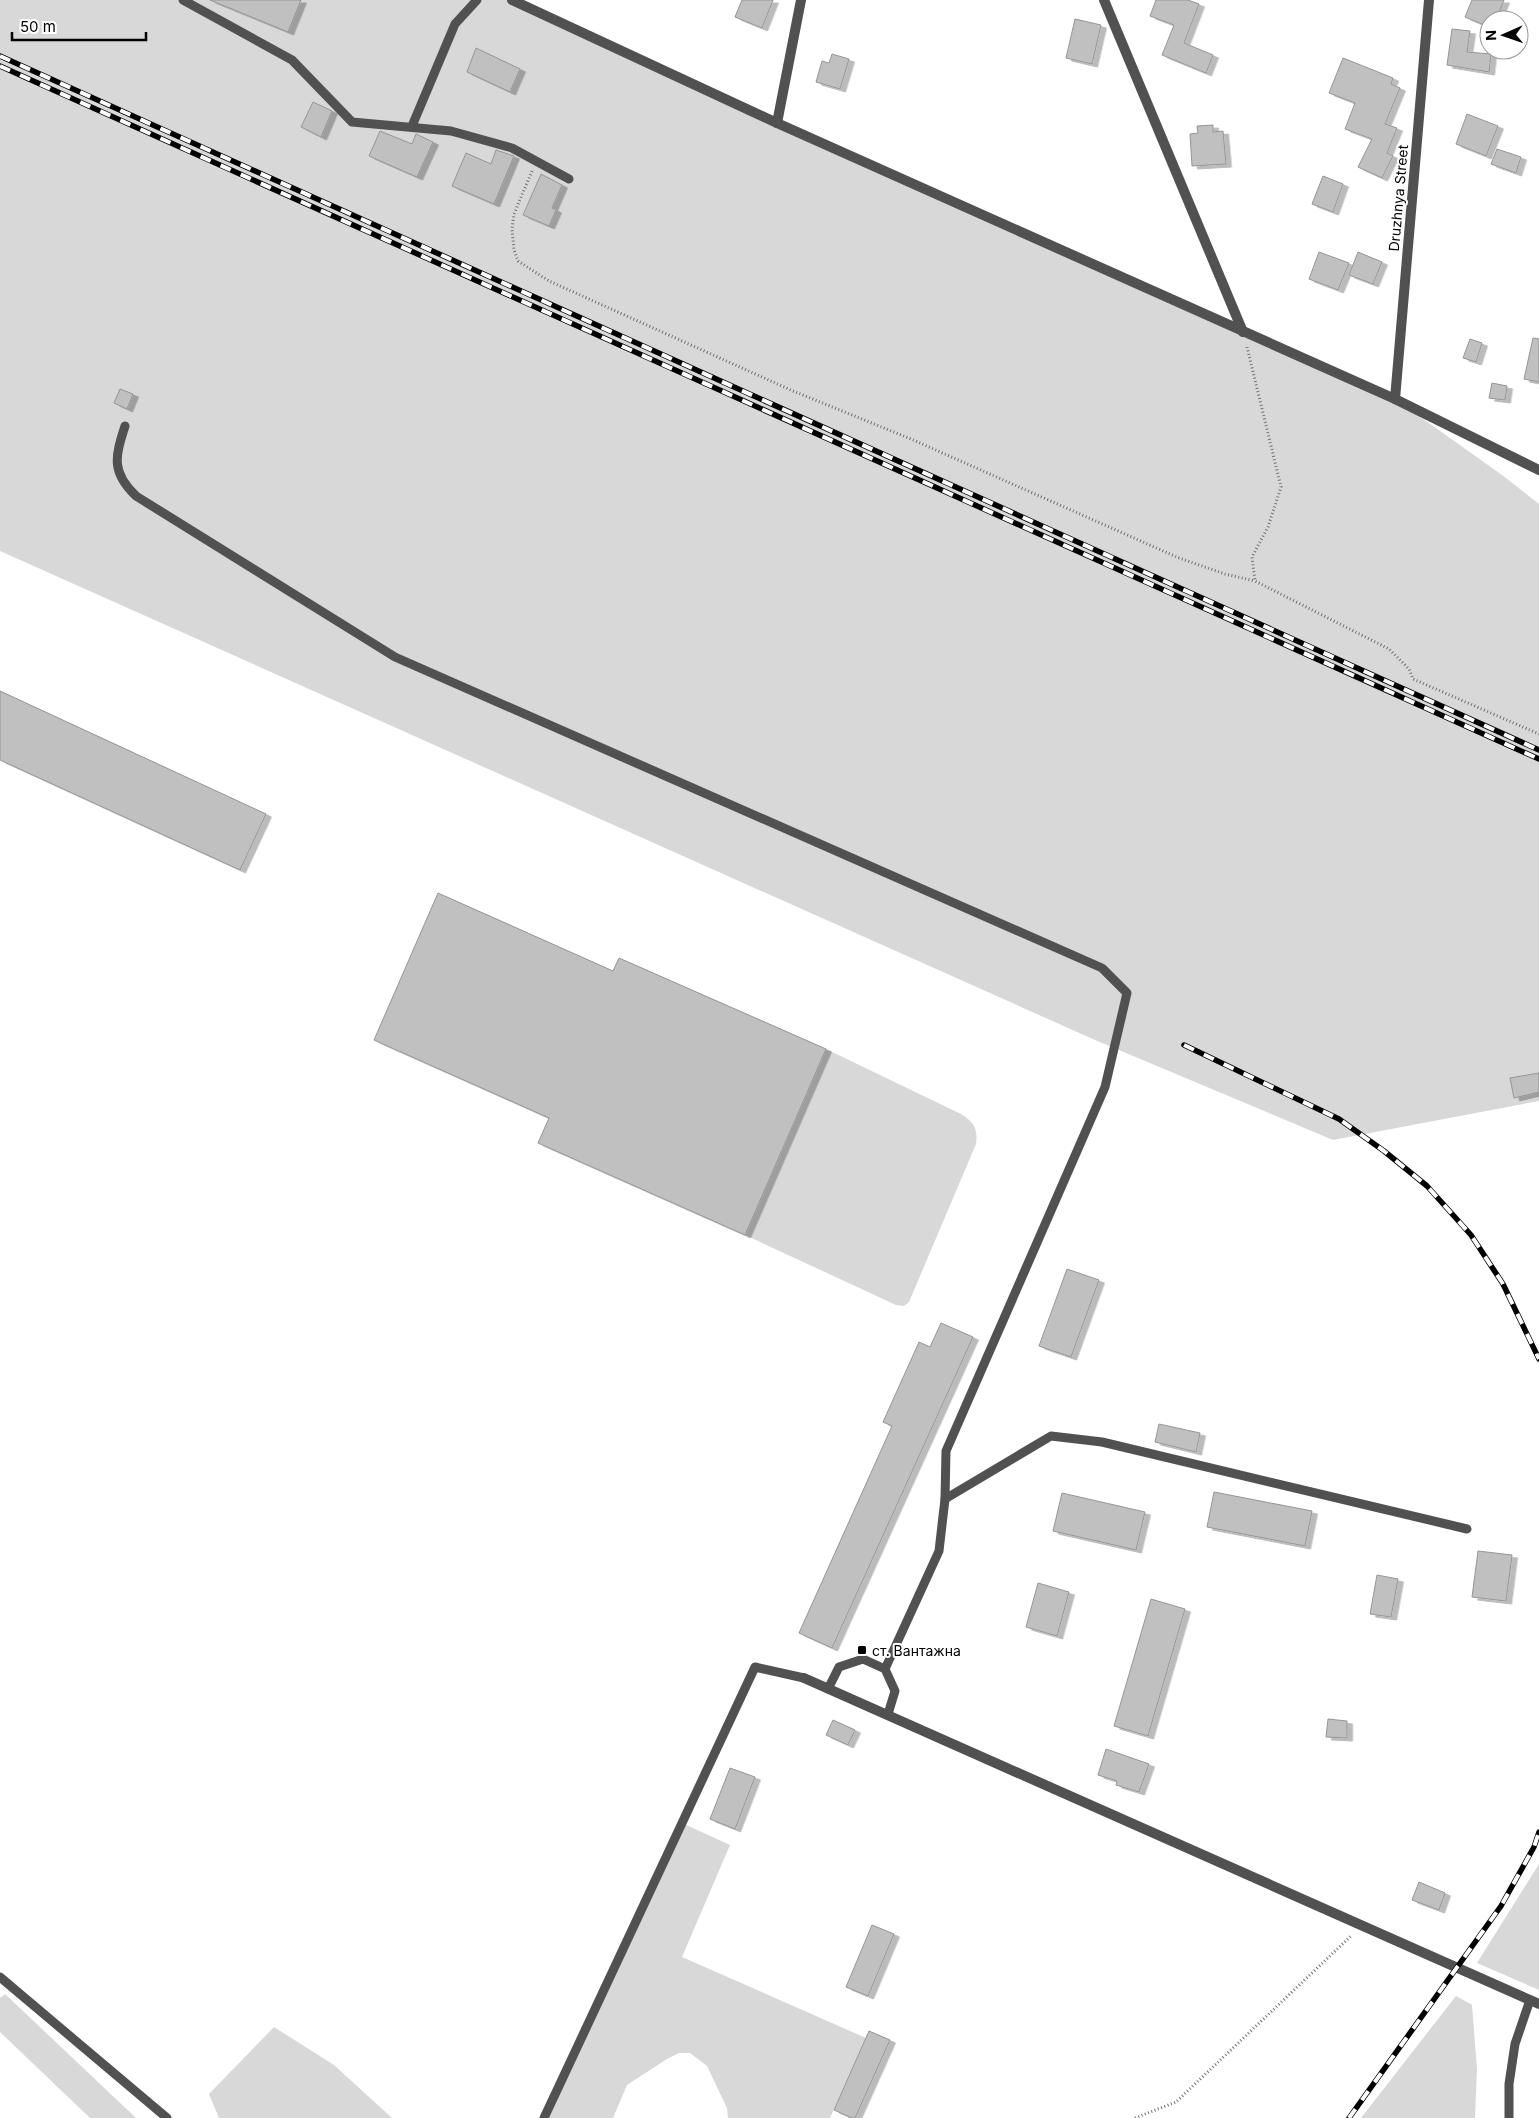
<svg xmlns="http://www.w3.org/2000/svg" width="1539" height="2118" font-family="Inter,sans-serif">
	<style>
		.green { fill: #d8d8d8 }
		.building { fill: #c0c0c0; stroke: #959595; filter: url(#shadow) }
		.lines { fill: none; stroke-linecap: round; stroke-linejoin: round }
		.path { stroke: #737373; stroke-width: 3; stroke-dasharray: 1 2.5; stroke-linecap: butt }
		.service { stroke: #515151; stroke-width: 9 }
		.minor { stroke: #515151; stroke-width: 10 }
		.rail-casing { stroke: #000; stroke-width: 5.5 }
		.rail { stroke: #fff; stroke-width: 4; stroke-dasharray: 11; stroke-linecap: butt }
		.poi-dot { fill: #000; stroke: #fff; stroke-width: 2 }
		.labels { text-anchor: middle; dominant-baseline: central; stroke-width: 4; stroke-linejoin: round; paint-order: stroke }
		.street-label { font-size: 14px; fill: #000; stroke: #fff }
		.poi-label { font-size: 14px; fill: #000; stroke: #fff; text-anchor: start }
	</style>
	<defs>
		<filter id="shadow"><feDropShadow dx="5.5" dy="3" stdDeviation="0" flood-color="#0004"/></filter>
	</defs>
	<rect width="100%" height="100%" fill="#fff"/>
	<g class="green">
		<polygon points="0,0 512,0 1395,399 1502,475 1539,504 1539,1101 1333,1140 1095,1040 0,551"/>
		<path d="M826 1049 961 1114C974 1122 978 1129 976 1144L909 1302 904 1306 896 1305 745 1235Z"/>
		<polygon points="682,1823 730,1845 682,1957 866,2038 830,2118 728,2118 727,2108 707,2066 690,2053 679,2053 667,2059 627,2085 613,2118 544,2118"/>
		<polygon points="1539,1864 1539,1990 1477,1963"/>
		<polygon points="5,1994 136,2118 90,2118 0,2032 0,1998"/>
		<polygon points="1456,1996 1472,2005 1477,2069 1475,2118 1361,2118"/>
		<polygon points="274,2027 334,2065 392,2118 219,2118 209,2094"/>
	</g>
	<g class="building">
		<polygon points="210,0 301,0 288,32"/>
		<polygon points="742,0 773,0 762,28 735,17"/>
		<polygon points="1156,0 1188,0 1199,4 1184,43 1213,55 1206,73 1162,55 1174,25 1150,16"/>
		<polygon points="1472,0 1504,0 1496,20 1489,20 1489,27 1465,17"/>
		<polygon points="1075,19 1101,25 1092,64 1066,58"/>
		<polygon points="1452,29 1470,31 1467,52 1491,54 1489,72 1447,65"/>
		<polygon points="476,48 520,69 510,92 467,72"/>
		<polygon points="832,54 849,59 840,89 816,82 822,61 829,63"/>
		<polygon points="1343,58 1393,78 1391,84 1400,88 1385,124 1397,128 1387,153 1393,156 1382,178 1358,167 1372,139 1345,129 1355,103 1329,93"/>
		<polygon points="313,102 332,111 321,137 301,127"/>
		<polygon points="1467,114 1498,126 1486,156 1456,144"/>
		<polygon points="1213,125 1213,132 1223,131 1226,164 1192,166 1190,134 1198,133 1197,126"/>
		<polygon points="380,131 412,144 416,134 433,142 417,177 369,156"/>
		<polygon points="1497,149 1521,157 1516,173 1491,164"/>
		<polygon points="496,150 514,156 494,204 452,186 466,153 491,164"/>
		<polygon points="541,174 562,185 552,208 556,210 549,226 523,215"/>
		<polygon points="1323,176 1343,184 1333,212 1312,204"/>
		<polygon points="1319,252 1349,263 1338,290 1309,279"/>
		<polygon points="1358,252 1382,262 1373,284 1349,275"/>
		<polygon points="1533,338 1539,339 1539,382 1524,379"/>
		<polygon points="1470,339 1482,343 1476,362 1463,358"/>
		<polygon points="1492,383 1507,386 1505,400 1489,398"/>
		<polygon points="120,389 133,394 127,409 114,403"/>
		<polygon points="0,691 266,814 240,870 0,760"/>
		<polygon points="438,893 613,971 619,958 826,1049 745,1235 538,1143 549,1118 374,1040"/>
		<polygon points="1539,1073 1539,1092 1514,1098 1510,1078"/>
		<polygon points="1067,1269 1099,1280 1071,1357 1039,1346"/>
		<polygon points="941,1323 973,1337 832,1648 799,1633 892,1426 883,1422 919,1342 930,1347"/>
		<polygon points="1159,1424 1200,1433 1196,1452 1155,1442"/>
		<polygon points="1214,1492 1312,1511 1305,1546 1207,1527"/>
		<polygon points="1062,1493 1145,1512 1136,1550 1053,1531"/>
		<polygon points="1478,1551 1512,1555 1506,1601 1472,1597"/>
		<polygon points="1377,1575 1398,1579 1391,1617 1370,1614"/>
		<polygon points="1038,1583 1069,1592 1057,1636 1026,1627"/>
		<polygon points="1151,1599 1185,1609 1148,1736 1114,1726"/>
		<polygon points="1328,1719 1347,1721 1347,1738 1326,1737"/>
		<polygon points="833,1720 855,1730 848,1745 826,1735"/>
		<polygon points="1106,1749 1149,1764 1139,1792 1116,1785 1117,1781 1098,1775"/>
		<polygon points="730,1768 755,1777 735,1829 710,1819"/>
		<polygon points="1419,1882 1445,1893 1439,1910 1412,1900"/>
		<polygon points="872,1925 894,1934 868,1996 846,1987"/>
		<polygon points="869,2031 890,2040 855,2118 852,2118 834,2110"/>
	</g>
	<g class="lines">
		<g class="path">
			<polyline points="532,171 514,214 512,229 514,250 518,261 549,281 793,391 911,439 1179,558 1225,574 1255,581"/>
			<polyline points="1247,347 1281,487 1268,527 1252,557 1255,581 1389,649 1409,669 1413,679 1539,734"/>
			<polyline points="1135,2118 1176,2102 1352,1935"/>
		</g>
		<g class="service">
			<polyline points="183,0 292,60 352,122 451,131 512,148 569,179"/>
			<polyline points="412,126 455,24 477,0"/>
			<path d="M125 426C115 457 111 472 136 496L395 657 1102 968 1127 993 1105 1087 946 1451 945 1499 939 1551 885 1669"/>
			<polyline points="945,1499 1051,1436 1102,1442 1467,1529"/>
			<polyline points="828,1689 839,1667 863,1659 885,1669 895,1691 888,1714"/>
			<polyline points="0,1977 167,2118"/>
			<polyline points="544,2118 755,1667 804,1678"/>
			<polyline points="1509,2118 1509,2084 1515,2044 1530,2000"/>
		</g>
		<g class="minor">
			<polyline points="512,0 777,123 1395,399 1539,470"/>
			<polyline points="1104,0 1243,332"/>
			<polyline points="777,123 801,0"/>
			<polyline points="1395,399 1429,0"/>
			<polyline points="804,1678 1539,2004"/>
		</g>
		<g class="rail-casing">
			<g id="rail">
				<polyline points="0,56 1539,750"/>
				<polyline points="0,66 1539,759"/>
				<polyline points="1184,1045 1339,1119 1384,1151 1427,1186 1471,1235 1503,1284 1539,1359"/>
				<polyline points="1349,2118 1501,1906 1534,1847 1539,1832"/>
			</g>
		</g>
		<use href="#rail" class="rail"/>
	</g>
	<rect class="poi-dot" x="857" y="1645" width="10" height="10" rx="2.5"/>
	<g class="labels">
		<g class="street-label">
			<text transform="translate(1398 198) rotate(-85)">Druzhnya Street</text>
		</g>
		<g class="poi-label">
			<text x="872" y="1650">ст. Вантажна</text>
		</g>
	</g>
	<g transform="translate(1504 35) rotate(268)"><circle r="24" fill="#ffffff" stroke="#999999"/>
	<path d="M0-4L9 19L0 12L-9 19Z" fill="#000000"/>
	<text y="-8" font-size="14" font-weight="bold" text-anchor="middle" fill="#000000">N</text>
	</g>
	<path d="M12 32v8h134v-8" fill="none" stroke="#000000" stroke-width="2.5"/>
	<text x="20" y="32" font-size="15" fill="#000000" stroke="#ffffff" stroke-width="4" paint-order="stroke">50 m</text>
</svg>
